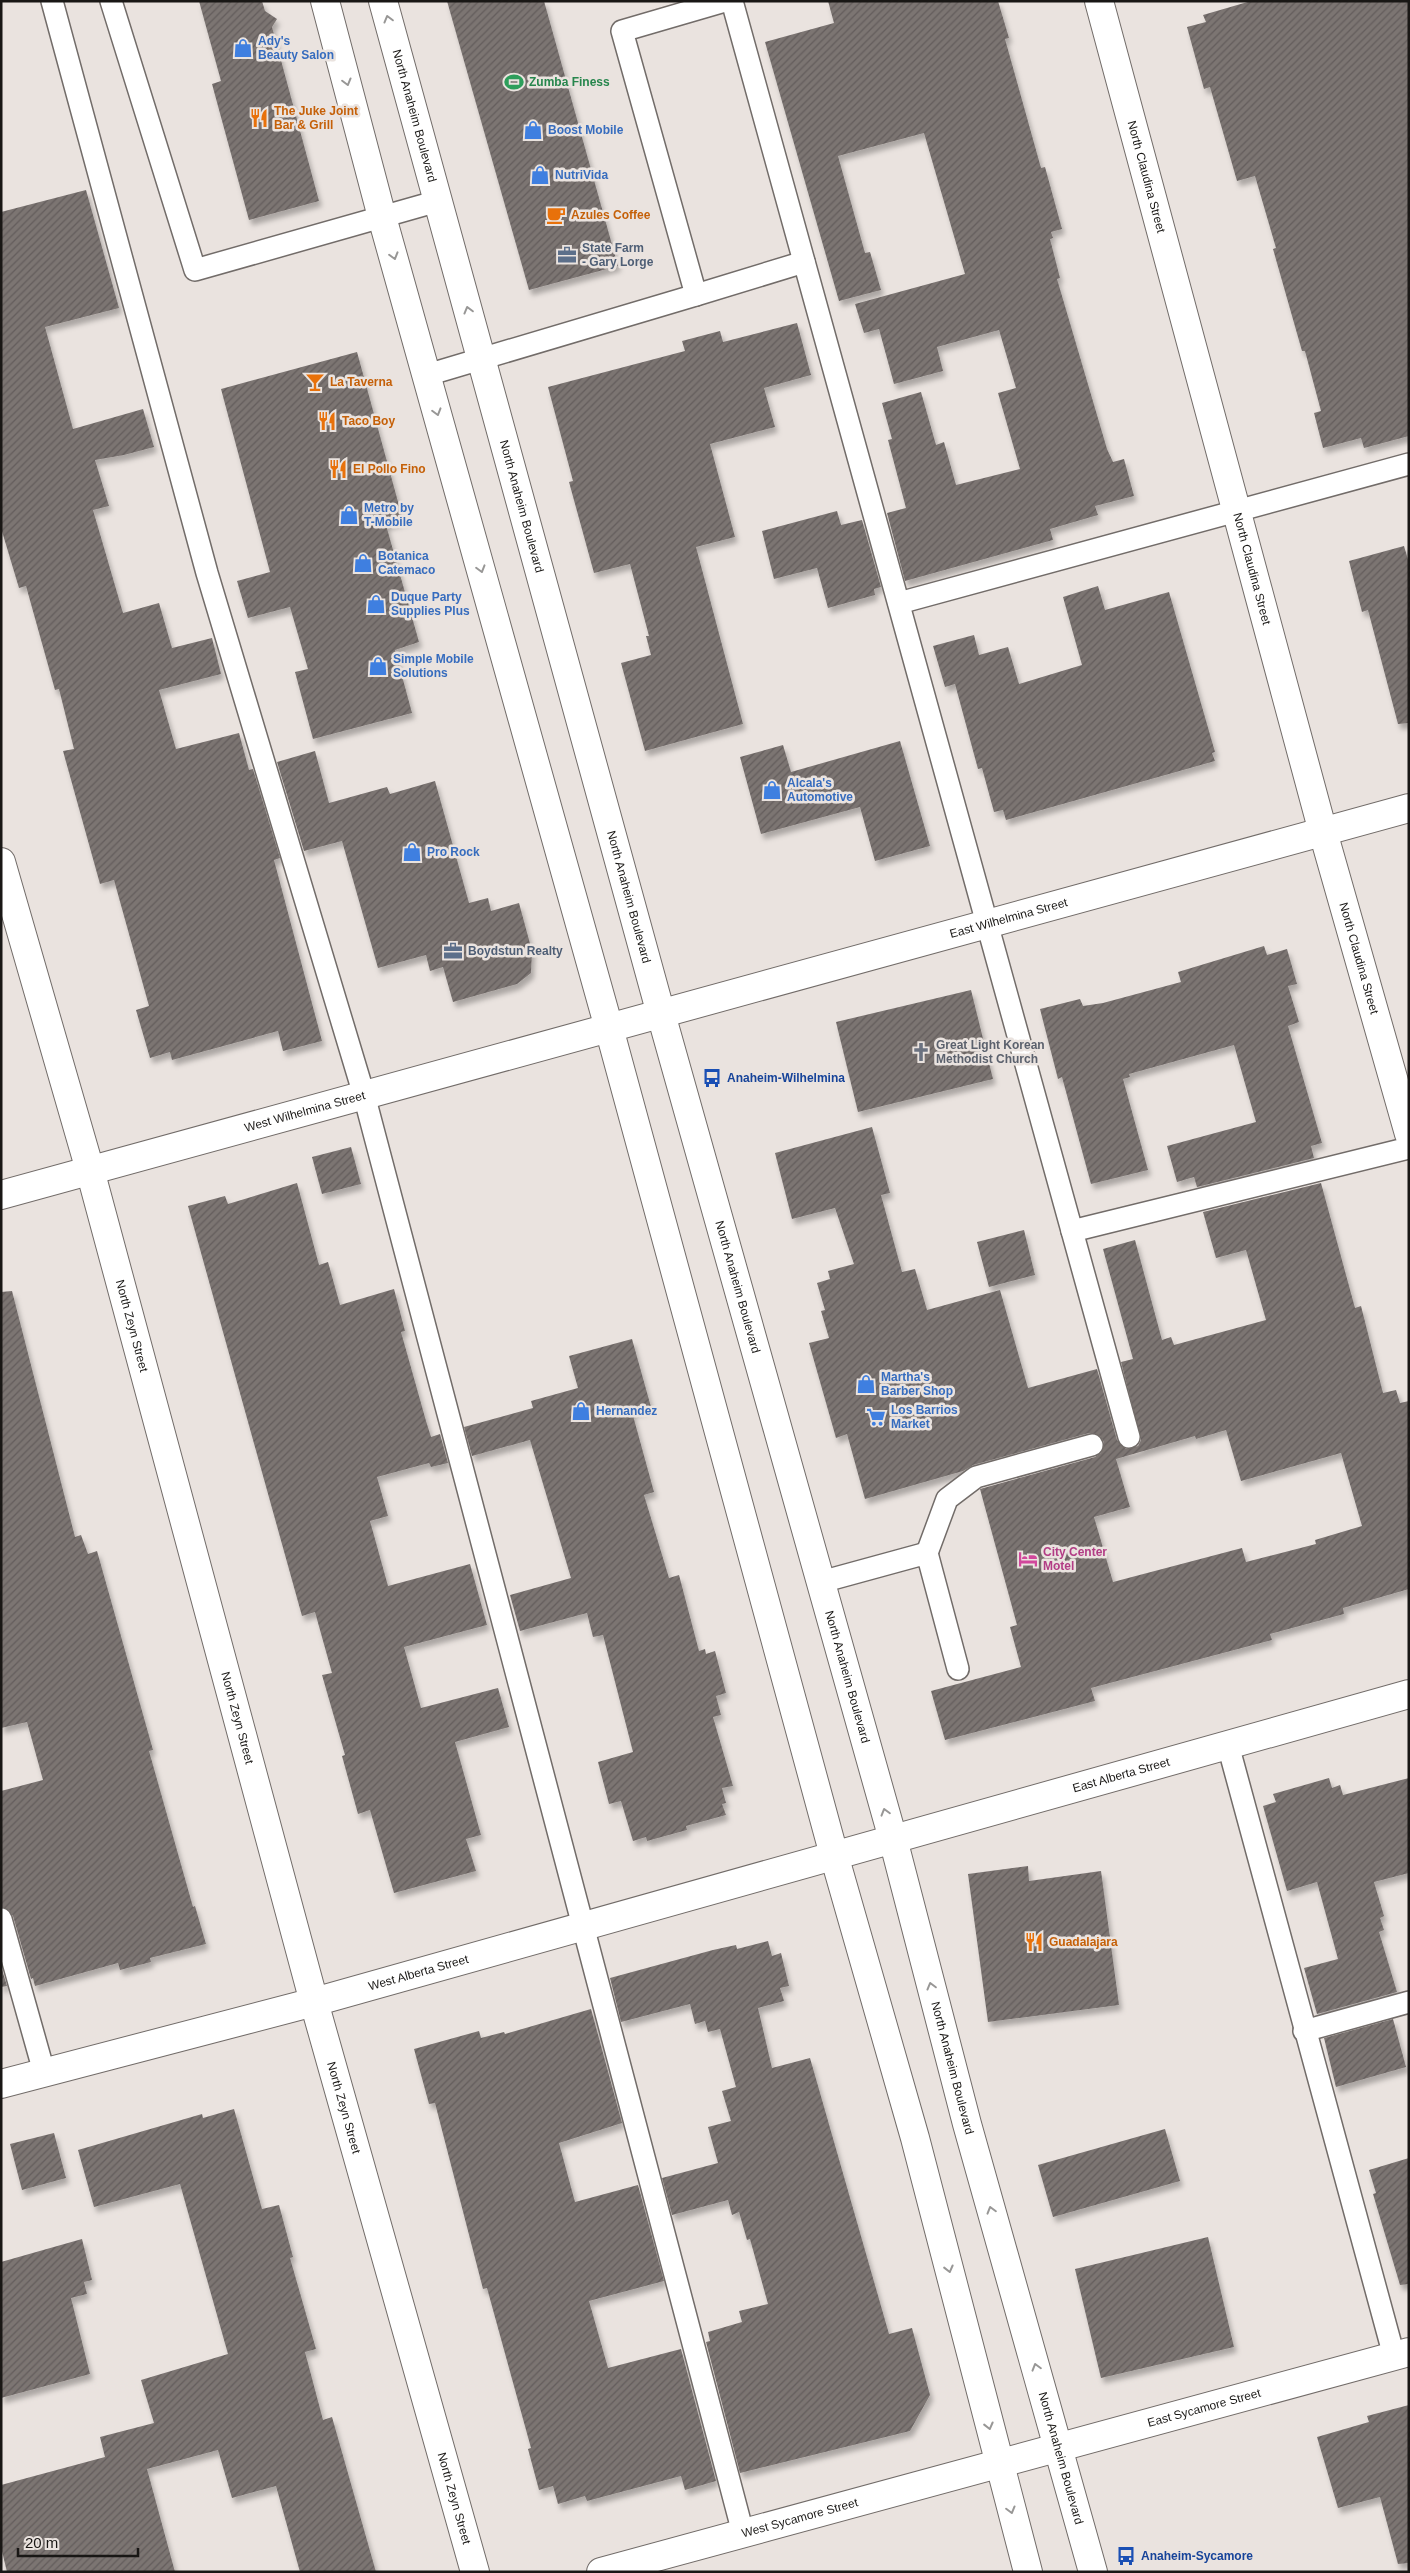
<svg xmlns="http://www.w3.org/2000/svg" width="1410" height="2573" font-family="Helvetica,sans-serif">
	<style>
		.building { fill: url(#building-hatch); fill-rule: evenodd; filter: url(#shadow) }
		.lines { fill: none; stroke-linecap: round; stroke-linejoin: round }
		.service-casing { stroke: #726c69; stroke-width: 24 }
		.minor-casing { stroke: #726c69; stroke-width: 30 }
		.tertiary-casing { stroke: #726c69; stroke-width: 30 }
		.secondary-casing { stroke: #726c69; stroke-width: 30 }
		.service { stroke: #fff; stroke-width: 21 }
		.minor { stroke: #fff; stroke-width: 28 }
		.tertiary { stroke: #fff; stroke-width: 28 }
		.secondary { stroke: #fff; stroke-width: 28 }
		.oneway { stroke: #989796 }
		.labels { text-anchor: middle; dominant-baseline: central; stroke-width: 5; stroke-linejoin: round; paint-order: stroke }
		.shop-label { font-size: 12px; font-weight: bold; fill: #366cbe; stroke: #eae3df; text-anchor: start }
		.leisure-label { font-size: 12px; font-weight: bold; fill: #27864d; stroke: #eae3df; text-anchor: start }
		.food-label { font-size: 12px; font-weight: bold; fill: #c56008; stroke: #eae3df; text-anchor: start }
		.street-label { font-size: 12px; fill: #191715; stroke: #eae3df }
		.service-label { font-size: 12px; font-weight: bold; fill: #4e5e75; stroke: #eae3df; text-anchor: start }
		.worship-label { font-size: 12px; font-weight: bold; fill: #5b616d; stroke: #eae3df; text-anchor: start }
		.transit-label { font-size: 12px; font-weight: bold; fill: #164399; stroke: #eae3df; text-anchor: start }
		.hotel-label { font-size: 12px; font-weight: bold; fill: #b23c85; stroke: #eae3df; text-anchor: start }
	</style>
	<defs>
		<pattern id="building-hatch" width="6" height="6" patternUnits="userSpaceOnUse" patternTransform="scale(1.25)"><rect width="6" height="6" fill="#7b7472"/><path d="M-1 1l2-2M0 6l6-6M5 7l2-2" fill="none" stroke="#645e5c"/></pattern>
		<filter id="shadow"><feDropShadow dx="3" dy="5.5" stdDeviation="2.5" flood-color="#0004"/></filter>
	</defs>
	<rect width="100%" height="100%" fill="#eae3df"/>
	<g class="building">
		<polygon points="199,1 262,1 265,11 277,19 272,27 319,201 249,220 212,84 221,81"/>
		<polygon points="447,1 544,1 618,266 529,290"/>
		<polygon points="828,1 998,1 1009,38 1005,39 1041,168 1045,167 1062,229 1051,232 1053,238 1050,239 1060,278 1057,279 1107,449 1113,462 1124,459 1134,496 1095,506 1098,515 1050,529 1053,540 905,581 887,513 906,508 888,440 892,439 882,403 921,392 936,445 944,442 956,485 1020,469 998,393 1016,388 999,330 937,347 943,371 894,384 879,329 864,333 855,304 965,274 924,133 838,156 865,253 870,252 881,290 839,301 765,42 834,23"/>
		<polygon points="1251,1 1409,1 1409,436 1364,448 1361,438 1323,448 1314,413 1321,411 1305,351 1302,351 1273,249 1276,248 1255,176 1237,181 1210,87 1204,89 1187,27 1206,22 1203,15"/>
		<polygon points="86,190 119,308 45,327 73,429 143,409 154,447 124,455 95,460 109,506 93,510 123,613 159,603 172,648 212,638 221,674 159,690 176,749 239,733 249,770 253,769 280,858 274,860 322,1041 283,1051 278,1031 172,1060 170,1052 150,1058 136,1010 149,1006 114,880 100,884 63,751 74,749 59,689 55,690 26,586 19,588 1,528 1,212"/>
		<polygon points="797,323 811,375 764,388 775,427 710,444 735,537 696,547 743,724 645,751 621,663 651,655 646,636 649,636 630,564 594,573 569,482 573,481 548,387 685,351 682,341 720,331 723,342"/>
		<polygon points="357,352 403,520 386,525 419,642 395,650 412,713 313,739 295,672 308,669 290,607 248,618 237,581 270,572 221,389"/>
		<polygon points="837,511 841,525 862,520 881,587 874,589 875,595 828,608 817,568 774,579 762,531"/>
		<polygon points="1404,546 1409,563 1409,723 1398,724 1368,610 1362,612 1349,561"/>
		<polygon points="1098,586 1105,610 1169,592 1215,752 1212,753 1215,761 1006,820 1003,810 994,812 982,768 978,769 955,684 945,687 933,646 974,635 979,655 1008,647 1019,684 1082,665 1063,597"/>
		<polygon points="900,741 930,846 875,861 860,807 761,834 740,757 783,745 791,772"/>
		<polygon points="315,751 329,803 387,787 390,794 435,781 469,903 488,898 491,911 519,903 532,951 531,973 517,984 453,1002 443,967 430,971 426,955 378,968 342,841 304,851 277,762"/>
		<polygon points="1264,946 1267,955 1287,949 1297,984 1288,986 1299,1022 1288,1026 1322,1143 1311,1146 1314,1158 1197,1187 1194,1177 1177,1182 1167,1146 1256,1122 1234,1045 1129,1074 1130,1077 1123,1079 1148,1170 1091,1184 1062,1077 1058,1079 1040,1009 1080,999 1083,1006 1103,1003 1181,982 1178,972"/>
		<polygon points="971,990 993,1079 858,1112 836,1022"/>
		<path d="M872 1127 890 1193 881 1195 902 1272 915 1269 927 1310 1000 1290 1028 1388 1097 1369 1117 1440 1126 1449 1138 1446 1141 1440 1121 1362 1133 1359 1103 1249 1135 1240 1162 1340 1171 1337 1174 1345 1266 1320 1246 1250 1216 1258 1203 1212 1321 1183 1355 1308 1361 1306 1383 1393 1396 1390 1400 1403 1409 1401V1589L1343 1608 1344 1614 1270 1634 1272 1640 1091 1688 1095 1701 945 1740 931 1691 1021 1667 1010 1627 1017 1625 980 1489 1095 1457 1101 1453 1104 1442 1100 1436 1089 1433 973 1465 963 1471 865 1499 847 1434 836 1438 809 1343 829 1338 821 1311 825 1310 817 1283 830 1279 828 1271 854 1264 835 1208 792 1219 775 1153ZM1226 1430 1241 1481 1341 1453 1362 1526 1315 1540 1316 1544 1246 1562 1242 1548 1113 1582 1094 1517 1130 1507 1116 1459 1195 1436 1196 1439Z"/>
		<polygon points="351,1147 361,1184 322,1194 312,1157"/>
		<polygon points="297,1183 319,1265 328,1262 340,1305 394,1289 405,1331 401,1332 426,1421 431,1437 440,1434 448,1463 431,1467 429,1463 377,1477 388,1516 370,1521 388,1586 470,1564 487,1625 404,1647 421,1708 498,1688 509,1727 455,1742 481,1835 466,1839 476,1871 394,1893 370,1810 358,1814 342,1756 345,1755 322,1675 332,1673 315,1612 302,1616 188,1206 225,1196 228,1204"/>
		<polygon points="1024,1230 1035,1275 989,1287 977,1242"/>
		<polygon points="12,1291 75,1537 81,1535 88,1554 97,1551 153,1750 149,1751 193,1907 195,1906 206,1944 150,1958 151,1962 120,1970 118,1963 35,1986 33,1978 31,1979 13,1916 9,1910 1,1907 1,1791 43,1780 27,1722 1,1728 1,1292"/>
		<polygon points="632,1339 651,1407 632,1412 654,1492 644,1495 669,1578 679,1575 699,1651 705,1649 706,1654 715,1651 726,1693 716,1696 721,1715 713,1717 733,1786 722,1788 726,1803 722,1804 726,1815 686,1826 687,1830 647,1841 646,1837 633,1841 621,1801 609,1804 598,1762 633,1752 603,1635 593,1637 587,1613 520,1631 510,1595 571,1578 530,1440 472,1456 464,1427 533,1408 531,1401 578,1388 569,1356"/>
		<polygon points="1329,1778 1332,1788 1340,1785 1343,1795 1409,1778 1409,1873 1374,1882 1384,1916 1380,1918 1384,1930 1379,1932 1397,1992 1317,2014 1304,1968 1338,1959 1317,1882 1287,1891 1263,1806 1276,1802 1273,1794"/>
		<polygon points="1028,1866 1029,1881 1101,1871 1119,2005 988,2022 968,1874"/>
		<polygon points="768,1941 772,1956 781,1953 789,1986 780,1988 784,2001 758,2008 772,2068 810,2058 889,2334 912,2328 930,2395 910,2431 740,2473 706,2342 710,2341 708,2332 742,2322 739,2311 768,2304 750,2239 747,2240 739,2212 732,2215 728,2200 672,2215 662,2178 718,2163 708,2127 731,2121 722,2091 736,2087 720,2029 708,2032 705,2021 695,2024 690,2004 621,2022 610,1978 713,1950 736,1945 737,1949"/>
		<polygon points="1,1966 7,1986 1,1987"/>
		<polygon points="591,2009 622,2123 559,2143 575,2202 638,2185 664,2281 589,2301 608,2368 681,2349 716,2481 685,2490 681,2476 587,2501 585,2496 558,2504 553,2486 539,2490 528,2449 531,2448 487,2288 483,2289 435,2103 429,2104 414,2049 479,2031 481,2038 504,2032 505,2034"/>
		<polygon points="1393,2019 1406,2067 1336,2087 1324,2038"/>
		<polygon points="234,2109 262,2209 279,2205 293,2257 290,2258 316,2349 305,2352 323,2420 332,2417 376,2572 300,2572 276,2486 232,2498 218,2450 147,2469 175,2572 7,2572 1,2547 1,2485 105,2457 100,2437 154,2423 141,2380 228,2354 180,2184 94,2207 78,2150 202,2114 203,2118"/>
		<polygon points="1165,2129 1180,2181 1053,2217 1038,2165"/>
		<polygon points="54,2133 66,2178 22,2190 10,2144"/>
		<polygon points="1409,2158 1409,2284 1400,2285 1373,2194 1376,2193 1369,2170"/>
		<polygon points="1208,2237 1234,2347 1101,2378 1075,2269"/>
		<polygon points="82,2239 92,2280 84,2282 87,2294 71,2298 90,2374 1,2398 1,2262"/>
		<polygon points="1409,2405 1409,2563 1398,2564 1380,2497 1338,2508 1317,2437 1369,2422 1367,2416"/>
	</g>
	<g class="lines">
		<g class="service-casing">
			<g id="service">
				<polyline points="52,1 207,573 364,1095 743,2533"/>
				<polyline points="111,1 195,270 438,201"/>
				<polyline points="732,1 1129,1437"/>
				<polyline points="696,295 804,262"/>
				<polyline points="427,375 696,295 622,31 725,1"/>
				<polyline points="899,603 1409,464"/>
				<polyline points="1072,1231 1409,1148"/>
				<polyline points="927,1553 947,1499 976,1477 1092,1445"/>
				<polyline points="821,1582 927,1553 958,1669"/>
				<polyline points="1228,1745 1394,2356"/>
				<polyline points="1,1919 44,2072"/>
				<polyline points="1304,2031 1409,2002"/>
			</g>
		</g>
		<g class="minor-casing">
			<g id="minor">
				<path id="s1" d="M1099 1 1323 832 1409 1134"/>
				<path id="s2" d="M1 862 90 1170 314 2002 475 2572"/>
				<path id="s3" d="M1 1195 1409 808"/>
				<path id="s4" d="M1 2084 314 2002 1409 1694"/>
			</g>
		</g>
		<g class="tertiary-casing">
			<g id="tertiary">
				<path id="s5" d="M601 2572 1409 2352"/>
			</g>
		</g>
		<g class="secondary-casing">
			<g id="secondary">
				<polyline points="325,1 382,217 609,1028 834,1855 915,2138 1028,2572"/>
				<path id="s6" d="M383 1 661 1014 893 1839 967 2124 1093 2572"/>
			</g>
		</g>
		<use href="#service" class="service"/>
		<use href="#minor" class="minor"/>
		<use href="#tertiary" class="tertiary"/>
		<use href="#secondary" class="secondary"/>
	</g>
	<defs><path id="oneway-chevron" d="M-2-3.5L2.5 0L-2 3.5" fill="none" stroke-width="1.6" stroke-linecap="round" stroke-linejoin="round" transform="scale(1.25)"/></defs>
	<g class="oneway">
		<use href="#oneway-chevron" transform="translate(388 19) rotate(-105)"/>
		<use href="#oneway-chevron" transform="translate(347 82) rotate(75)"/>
		<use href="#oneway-chevron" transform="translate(394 256) rotate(74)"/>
		<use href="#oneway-chevron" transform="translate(468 310) rotate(-105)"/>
		<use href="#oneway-chevron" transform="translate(437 412) rotate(74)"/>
		<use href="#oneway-chevron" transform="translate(481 569) rotate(74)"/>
		<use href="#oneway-chevron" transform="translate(885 1812) rotate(-106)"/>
		<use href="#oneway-chevron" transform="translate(931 1986) rotate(-105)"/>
		<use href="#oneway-chevron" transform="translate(991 2210) rotate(-106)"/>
		<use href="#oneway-chevron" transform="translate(949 2269) rotate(76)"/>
		<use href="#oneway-chevron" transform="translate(1036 2367) rotate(-106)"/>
		<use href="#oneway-chevron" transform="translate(989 2426) rotate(76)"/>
		<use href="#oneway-chevron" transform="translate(1011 2510) rotate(75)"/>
	</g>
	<defs>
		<g id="shop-bare" transform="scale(1.5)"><path d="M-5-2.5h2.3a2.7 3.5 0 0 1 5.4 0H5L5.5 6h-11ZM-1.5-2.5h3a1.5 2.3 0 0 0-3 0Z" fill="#3f7fe0" stroke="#eae3df" stroke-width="2.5" paint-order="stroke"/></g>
		<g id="stadium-bare" transform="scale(1.5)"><path d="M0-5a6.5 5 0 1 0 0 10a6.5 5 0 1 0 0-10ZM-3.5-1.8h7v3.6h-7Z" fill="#2e9e5b" stroke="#eae3df" stroke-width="2.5" paint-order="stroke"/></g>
		<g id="restaurant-bare" transform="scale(1.5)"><path d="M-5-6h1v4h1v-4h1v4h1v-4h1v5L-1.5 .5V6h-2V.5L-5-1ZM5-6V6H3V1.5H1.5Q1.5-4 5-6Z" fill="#e8710a" stroke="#eae3df" stroke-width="2.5" paint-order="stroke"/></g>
		<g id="cafe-bare" transform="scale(1.5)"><path d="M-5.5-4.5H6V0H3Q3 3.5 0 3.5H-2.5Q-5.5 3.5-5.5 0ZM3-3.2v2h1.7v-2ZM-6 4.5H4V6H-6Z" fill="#e8710a" stroke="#eae3df" stroke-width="2.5" paint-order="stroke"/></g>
		<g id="office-bare" transform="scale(1.5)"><path d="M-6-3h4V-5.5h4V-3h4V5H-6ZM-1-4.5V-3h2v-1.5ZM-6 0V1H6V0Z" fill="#5c6f8a" stroke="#eae3df" stroke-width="2.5" paint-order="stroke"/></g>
		<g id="bar-bare" transform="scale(1.5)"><path d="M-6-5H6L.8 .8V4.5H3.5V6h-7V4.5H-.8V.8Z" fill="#e8710a" stroke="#eae3df" stroke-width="2.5" paint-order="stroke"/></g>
		<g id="church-bare" transform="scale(1.5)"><path d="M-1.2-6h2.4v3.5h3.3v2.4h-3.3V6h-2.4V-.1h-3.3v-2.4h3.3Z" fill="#6b7280" stroke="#eae3df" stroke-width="2.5" paint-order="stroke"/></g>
		<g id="bus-bare" transform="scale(1.5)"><path d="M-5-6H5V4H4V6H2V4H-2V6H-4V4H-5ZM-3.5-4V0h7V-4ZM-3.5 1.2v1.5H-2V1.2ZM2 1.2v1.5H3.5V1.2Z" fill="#1a4fb4" stroke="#eae3df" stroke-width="2.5" paint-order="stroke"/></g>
		<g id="supermarket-bare" transform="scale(1.5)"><path d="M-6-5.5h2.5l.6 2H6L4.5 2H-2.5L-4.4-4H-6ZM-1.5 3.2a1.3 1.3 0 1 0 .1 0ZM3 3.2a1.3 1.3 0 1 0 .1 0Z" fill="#3f7fe0" stroke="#eae3df" stroke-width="2.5" paint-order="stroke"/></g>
		<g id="hotel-bare" transform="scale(1.5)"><path d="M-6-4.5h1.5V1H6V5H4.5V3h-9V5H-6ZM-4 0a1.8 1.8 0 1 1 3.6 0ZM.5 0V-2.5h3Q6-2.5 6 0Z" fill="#d1479c" stroke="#eae3df" stroke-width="2.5" paint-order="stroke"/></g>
	</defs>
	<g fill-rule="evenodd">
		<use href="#shop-bare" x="243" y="48"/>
		<use href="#stadium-bare" x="514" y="82"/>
		<use href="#restaurant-bare" x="259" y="118"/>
		<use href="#shop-bare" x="533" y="130"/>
		<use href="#shop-bare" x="540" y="175"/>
		<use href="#cafe-bare" x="556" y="215"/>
		<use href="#office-bare" x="567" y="255"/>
		<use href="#bar-bare" x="315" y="382"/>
		<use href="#restaurant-bare" x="327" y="421"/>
		<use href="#restaurant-bare" x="338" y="469"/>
		<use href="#shop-bare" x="349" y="515"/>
		<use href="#shop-bare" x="363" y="563"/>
		<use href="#shop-bare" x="376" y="604"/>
		<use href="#shop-bare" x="378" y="666"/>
		<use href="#shop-bare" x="772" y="790"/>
		<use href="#shop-bare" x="412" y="852"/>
		<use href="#office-bare" x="453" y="951"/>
		<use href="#church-bare" x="921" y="1052"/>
		<use href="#bus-bare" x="712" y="1078"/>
		<use href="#shop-bare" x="866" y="1384"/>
		<use href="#shop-bare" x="581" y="1411"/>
		<use href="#supermarket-bare" x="876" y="1417"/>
		<use href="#hotel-bare" x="1028" y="1559"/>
		<use href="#restaurant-bare" x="1034" y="1942"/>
		<use href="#bus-bare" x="1126" y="2556"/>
	</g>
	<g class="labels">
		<g class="shop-label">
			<text x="258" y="41">Ady's<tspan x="258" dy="14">Beauty Salon</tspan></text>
			<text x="548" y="130">Boost Mobile</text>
			<text x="555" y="175">NutriVida</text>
			<text x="364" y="508">Metro by<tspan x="364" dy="14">T-Mobile</tspan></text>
			<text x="378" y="556">Botanica<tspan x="378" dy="14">Catemaco</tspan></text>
			<text x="391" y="597">Duque Party<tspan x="391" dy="14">Supplies Plus</tspan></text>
			<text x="393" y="659">Simple Mobile<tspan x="393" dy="14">Solutions</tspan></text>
			<text x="787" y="783">Alcala's<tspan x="787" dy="14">Automotive</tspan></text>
			<text x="427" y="852">Pro Rock</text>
			<text x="881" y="1377">Martha's<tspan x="881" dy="14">Barber Shop</tspan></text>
			<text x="891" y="1410">Los Barrios<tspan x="891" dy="14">Market</tspan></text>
			<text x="596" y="1411">Hernandez</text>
		</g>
		<g class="leisure-label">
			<text x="529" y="82">Zumba Finess</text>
		</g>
		<g class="food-label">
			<text x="274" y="111">The Juke Joint<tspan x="274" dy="14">Bar &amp; Grill</tspan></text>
			<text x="571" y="215">Azules Coffee</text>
			<text x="330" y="382">La Taverna</text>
			<text x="342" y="421">Taco Boy</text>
			<text x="353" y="469">El Pollo Fino</text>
			<text x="1049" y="1942">Guadalajara</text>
		</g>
		<g class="street-label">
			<text stroke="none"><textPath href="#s6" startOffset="119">North Anaheim Boulevard</textPath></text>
			<text stroke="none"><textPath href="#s1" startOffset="182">North Claudina Street</textPath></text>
			<text stroke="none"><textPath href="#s6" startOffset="524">North Anaheim Boulevard</textPath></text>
			<text stroke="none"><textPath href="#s1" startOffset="588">North Claudina Street</textPath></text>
			<text stroke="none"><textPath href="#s6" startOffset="929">North Anaheim Boulevard</textPath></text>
			<text stroke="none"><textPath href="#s3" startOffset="1045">East Wilhelmina Street</textPath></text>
			<text stroke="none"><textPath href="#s1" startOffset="992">North Claudina Street</textPath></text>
			<text stroke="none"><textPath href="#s3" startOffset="315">West Wilhelmina Street</textPath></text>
			<text stroke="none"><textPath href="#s6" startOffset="1334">North Anaheim Boulevard</textPath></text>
			<text stroke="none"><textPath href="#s2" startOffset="482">North Zeyn Street</textPath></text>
			<text stroke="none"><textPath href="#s6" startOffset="1739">North Anaheim Boulevard</textPath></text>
			<text stroke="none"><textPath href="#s2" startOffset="888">North Zeyn Street</textPath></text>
			<text stroke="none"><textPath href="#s4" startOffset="1162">East Alberta Street</textPath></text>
			<text stroke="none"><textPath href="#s4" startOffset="432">West Alberta Street</textPath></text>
			<text stroke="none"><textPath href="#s6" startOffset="2144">North Anaheim Boulevard</textPath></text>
			<text stroke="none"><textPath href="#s2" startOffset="1292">North Zeyn Street</textPath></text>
			<text stroke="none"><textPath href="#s5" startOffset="625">East Sycamore Street</textPath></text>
			<text stroke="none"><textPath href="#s6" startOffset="2549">North Anaheim Boulevard</textPath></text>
			<text stroke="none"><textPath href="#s2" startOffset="1698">North Zeyn Street</textPath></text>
			<text stroke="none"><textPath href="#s5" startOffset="206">West Sycamore Street</textPath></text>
		</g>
		<g class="service-label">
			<text x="582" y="248">State Farm<tspan x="582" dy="14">- Gary Lorge</tspan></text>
			<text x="468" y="951">Boydstun Realty</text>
		</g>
		<g class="worship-label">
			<text x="936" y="1045">Great Light Korean<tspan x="936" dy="14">Methodist Church</tspan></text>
		</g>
		<g class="transit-label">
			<text x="727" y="1078">Anaheim-Wilhelmina</text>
			<text x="1141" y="2556">Anaheim-Sycamore</text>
		</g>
		<g class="hotel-label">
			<text x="1043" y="1552">City Center<tspan x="1043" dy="14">Motel</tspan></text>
		</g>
	</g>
	<rect width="1410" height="2573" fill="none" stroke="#191715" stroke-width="5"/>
	<path d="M18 2548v8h120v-8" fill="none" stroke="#191715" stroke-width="2.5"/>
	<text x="25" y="2548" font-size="15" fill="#191715" stroke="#eae3df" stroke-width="4" paint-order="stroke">20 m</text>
</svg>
